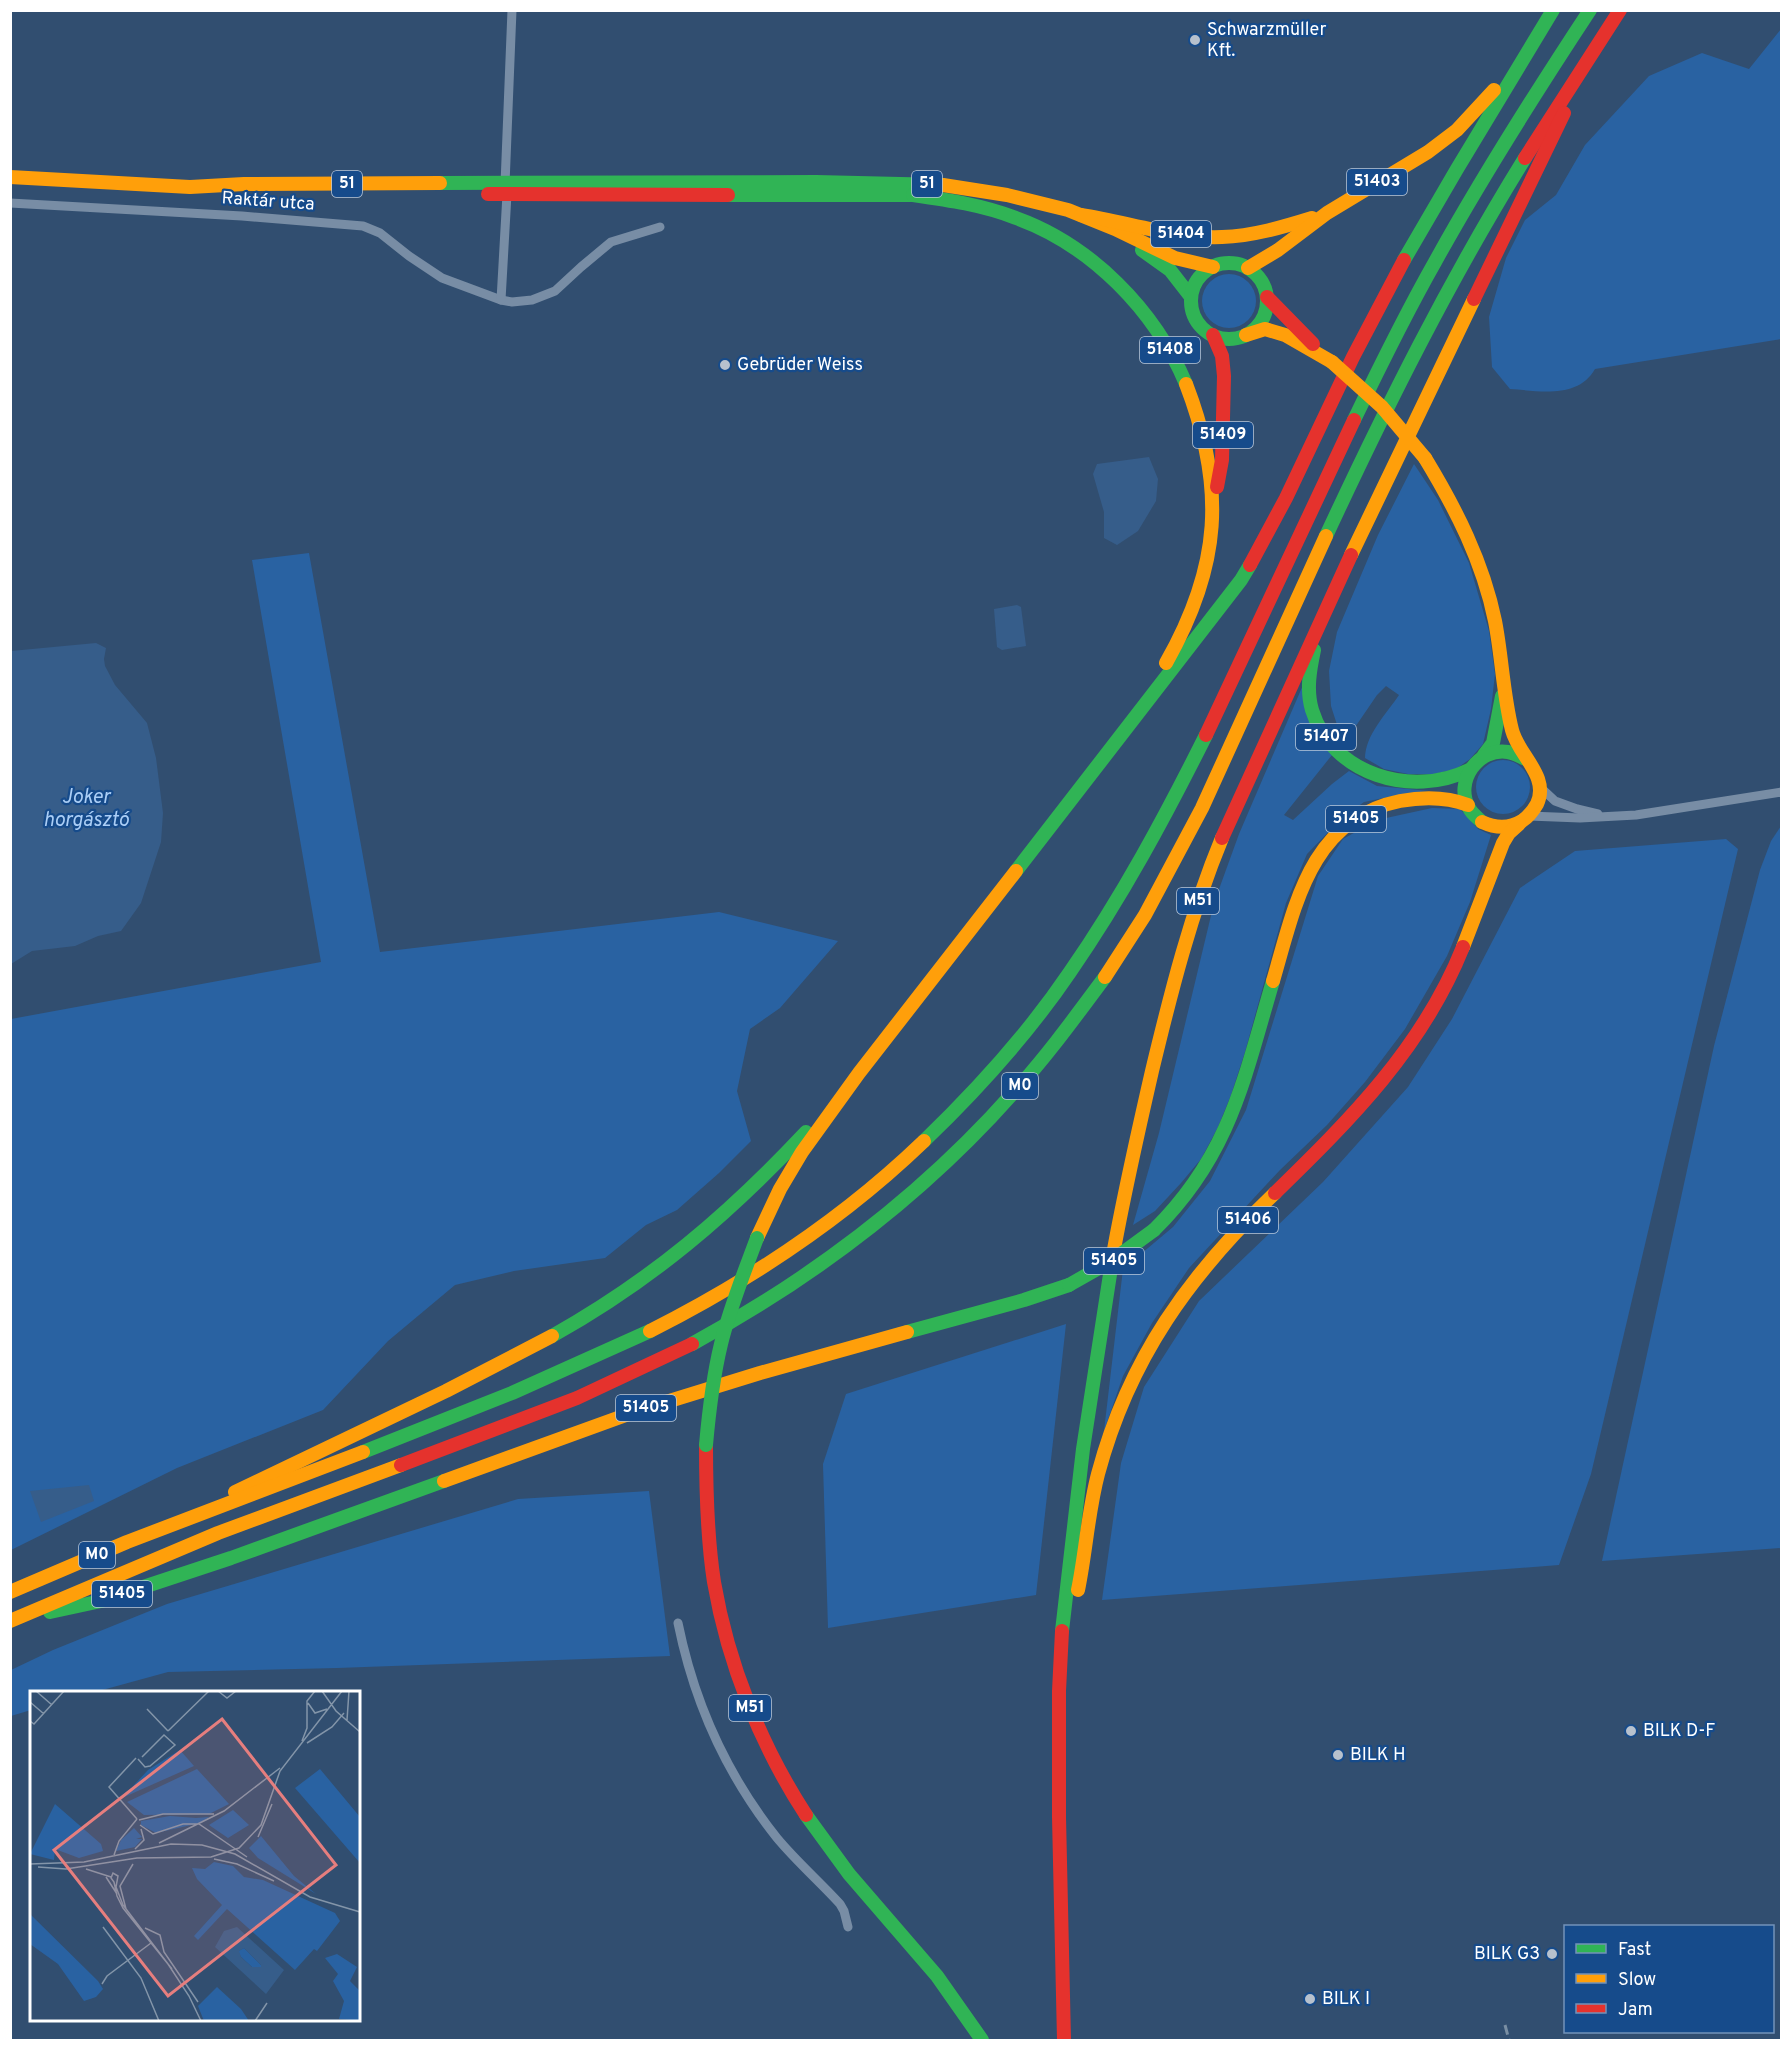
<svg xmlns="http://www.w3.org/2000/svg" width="1792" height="2051" font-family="Overpass,sans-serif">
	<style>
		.green { fill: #2962a2 }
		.water { fill: #365d8a }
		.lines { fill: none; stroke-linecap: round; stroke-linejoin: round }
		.street { stroke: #788da5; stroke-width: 9 }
		.fast { stroke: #30b455; stroke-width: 14 }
		.slow { stroke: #ff9f0a; stroke-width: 14 }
		.jam { stroke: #e5322d; stroke-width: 14 }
		.rail { stroke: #798ea3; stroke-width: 3; stroke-dasharray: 10 4.5; stroke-linecap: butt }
		.fast-bridge { stroke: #30b455; stroke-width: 14 }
		.slow-bridge { stroke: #ff9f0a; stroke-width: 14 }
		.poi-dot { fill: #b7c1cd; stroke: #164b8b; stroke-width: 2 }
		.labels { text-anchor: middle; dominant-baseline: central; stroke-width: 4.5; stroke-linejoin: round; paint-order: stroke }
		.shield { fill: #164b8b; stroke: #b9c9dc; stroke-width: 1.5 }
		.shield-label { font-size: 16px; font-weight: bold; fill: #fff }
		.poi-label { font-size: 18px; fill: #fff; stroke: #164b8b; text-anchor: start }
		.street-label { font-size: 18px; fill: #fff; stroke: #164b8b }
		.water-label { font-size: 20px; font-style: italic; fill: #abcef6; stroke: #164b8b }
		.inset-road { fill: none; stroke: #8395a9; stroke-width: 1.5 }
		.view { fill: #e67e7e; fill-opacity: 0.15; stroke: #e67e7e; stroke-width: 3 }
		.inset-edge { fill: none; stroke: #fff; stroke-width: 3 }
	</style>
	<rect width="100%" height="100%" fill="#314e70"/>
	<g class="green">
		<path d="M1781 29V339L1595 369C1578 399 1540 391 1510 389L1492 367 1489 317 1506 258 1525 220 1556 195 1585 145 1649 76 1702 53 1749 69Z"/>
		<circle cx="1229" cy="301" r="27"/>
		<path d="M1414 464 1438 500 1469 563 1489 631 1495 674 1491 709 1483 744 1470 759 1456 769 1434 774H1408L1384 769 1365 758C1365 735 1387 713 1399 695L1386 686 1377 695 1349 736 1339 731 1331 706 1329 671 1337 632 1378 535Z"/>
		<polygon points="309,553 380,952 719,912 838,941 780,1008 750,1029 737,1091 751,1141 719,1173 677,1210 646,1225 605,1258 514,1271 455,1285 388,1341 323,1410 177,1468 11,1550 11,1019 321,962 252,560"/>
		<polygon points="1306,678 1332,755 1284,815 1293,820 1332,784 1349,771 1377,786 1429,791 1403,794 1364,802 1341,819 1307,854 1286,903 1245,1052 1231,1095 1218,1127 1201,1159 1181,1183 1155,1211 1133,1225 1159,1133 1214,903 1239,834"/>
		<circle cx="1503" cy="787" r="27"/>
		<polygon points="1432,808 1460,809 1478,829 1491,835 1470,902 1447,956 1405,1029 1365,1082 1327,1125 1280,1170 1189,1268 1152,1323 1123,1376 1104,1431 1123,1269 1173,1227 1210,1181 1246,1110 1318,876 1343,839 1377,820"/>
		<polygon points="1781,826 1781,1548 1602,1561 1714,1046 1760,870 1771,841"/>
		<polygon points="1726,839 1738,849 1591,1474 1559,1565 1102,1600 1121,1463 1144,1387 1199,1301 1323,1182 1408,1087 1452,1019 1520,888 1575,851"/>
		<polygon points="1066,1324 1036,1595 828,1628 823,1464 846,1394"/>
		<polygon points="649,1491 670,1656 337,1668 168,1672 95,1692 32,1692 31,1710 11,1716 11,1670 53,1650 167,1604 518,1499"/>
	</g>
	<g class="water">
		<polygon points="1149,457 1158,479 1156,501 1138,531 1117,545 1104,538 1104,512 1093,474 1097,464"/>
		<polygon points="1017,605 1021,607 1026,646 1002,650 997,647 994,609"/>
		<polygon points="96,643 106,648 104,659 105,666 115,685 147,723 156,758 163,813 161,842 141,903 121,931 98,936 75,946 32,951 11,964 11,651"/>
		<polygon points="89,1485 94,1501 41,1522 30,1491"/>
	</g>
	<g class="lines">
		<g class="street">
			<polyline points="505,184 512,10"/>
			<polyline points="10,203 242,216 363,226 380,233 409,256 442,278 501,300 512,302 532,300 555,291 581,267 611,242 660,227"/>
			<polyline points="501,300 507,194"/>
			<polyline points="1540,787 1555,801 1577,809 1598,814"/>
			<polyline points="1529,816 1580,818 1636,815 1782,792"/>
			<path d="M678 1623C694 1702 726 1774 777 1838 797 1862 820 1882 840 1904L844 1911 848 1927"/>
		</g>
		<g class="fast">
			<polyline points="440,183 816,182 943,185"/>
			<polyline points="728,195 923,195"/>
			<path d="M913 195C948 200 983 205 1016 218 1091 245 1155 310 1186 384"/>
			<polyline points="1142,250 1170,270 1191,297"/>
			<polyline points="1404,260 1457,169 1553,10"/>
			<circle cx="1229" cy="301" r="38"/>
			<path d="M1354 420C1380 366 1406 313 1435 262 1483 175 1536 92 1590 10"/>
			<path d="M1326 536C1386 407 1450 279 1525 158"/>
			<path d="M1314 650C1310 669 1306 690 1312 710 1332 775 1412 798 1469 770"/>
			<polyline points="1484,755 1493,743 1502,696"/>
			<path d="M1482 822C1478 818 1472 814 1469 808 1454 782 1478 747 1508 752 1514 753 1521 757 1526 759"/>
			<polyline points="1016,871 1241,580 1250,565"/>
			<path d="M924 1141C978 1089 1028 1034 1070 972 1122 897 1165 817 1206 735"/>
			<path d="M1154 1230C1230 1155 1244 1079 1273 981"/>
			<polyline points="907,1332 1024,1300 1069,1285"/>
			<path d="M552 1336C652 1280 728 1215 806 1132"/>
			<path d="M692 1344C813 1278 923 1195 1014 1092 1047 1056 1076 1016 1105 977"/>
			<polyline points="363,1452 512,1393 650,1331"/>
			<polyline points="50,1612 101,1601 231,1558 444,1481"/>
			<polyline points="1062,1631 1083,1449 1113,1255"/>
			<polyline points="806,1815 849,1874 937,1976 982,2040"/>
		</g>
		<g class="slow">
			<polyline points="10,177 190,187 244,184 440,183"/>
			<polyline points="943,185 1007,195 1068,210 1115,229 1175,258 1213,267"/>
			<path d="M1081 215C1128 222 1174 239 1222 237 1253 236 1283 227 1312 218"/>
			<polyline points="1248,268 1278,250 1327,213 1428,152 1457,130 1494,90"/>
			<polyline points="1246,335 1265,329 1285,335 1332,362"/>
			<path d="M1425 458C1456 509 1483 562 1495 621 1502 657 1503 694 1512 730 1518 755 1550 776 1537 804 1533 811 1528 817 1522 821 1509 829 1495 828 1482 822"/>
			<polyline points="1351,555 1474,299"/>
			<path d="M1166 663C1221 566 1226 488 1186 384"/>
			<polyline points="1463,947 1503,843 1509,833 1519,824"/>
			<polyline points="1105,977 1145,915 1202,808 1326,536"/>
			<path d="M1273 981C1295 906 1310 819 1400 801 1422 797 1447 797 1468 805"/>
			<polyline points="757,1238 780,1189 802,1152 859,1073 1016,871"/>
			<path d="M1113 1255C1124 1193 1138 1132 1152 1071 1171 992 1191 913 1222 838"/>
			<path d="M650 1331C749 1281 844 1218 924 1141"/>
			<polyline points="444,1481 637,1411 760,1373 907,1332"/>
			<polyline points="235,1492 446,1391 552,1336"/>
			<path d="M1078 1590C1086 1551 1088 1512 1098 1474 1129 1358 1190 1274 1275 1193"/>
			<polyline points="10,1592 127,1542 363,1452"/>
			<polyline points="10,1621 218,1533 401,1465"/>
		</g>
		<g class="jam">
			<polyline points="1525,158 1620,10"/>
			<polyline points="488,194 728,195"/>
			<polyline points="1267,297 1313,344"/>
			<polyline points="1474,299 1564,113"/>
			<polyline points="1213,335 1222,356 1224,376 1222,460 1217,487"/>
			<polyline points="1250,565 1286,498 1353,357 1404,260"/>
			<polyline points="1206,735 1354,420"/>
			<polyline points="1222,838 1351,555"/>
			<path d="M1275 1193C1351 1119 1423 1047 1463 947"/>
			<path d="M706 1445C706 1491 707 1537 714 1582 728 1664 761 1746 806 1815"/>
			<polyline points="401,1465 577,1398 692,1344"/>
			<polyline points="1062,1631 1059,1691 1059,1817 1064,2040"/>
		</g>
		<polyline class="rail" points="1505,2025 1509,2040"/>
		<g class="fast-bridge">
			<polyline points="1069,1285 1113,1260 1154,1230"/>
			<path d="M706 1445C709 1411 713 1377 721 1344 730 1307 744 1273 757 1238"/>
		</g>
		<polyline class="slow-bridge" points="1332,362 1382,407 1425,458"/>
	</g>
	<g class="poi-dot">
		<circle cx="1195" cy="40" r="6"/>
		<circle cx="725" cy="365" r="6"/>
		<circle cx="1631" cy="1731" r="6"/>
		<circle cx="1338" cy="1755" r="6"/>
		<circle cx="1552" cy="1954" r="6"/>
		<circle cx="1310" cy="1999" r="6"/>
	</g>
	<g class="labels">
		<g class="shield">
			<rect x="1347" y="169" width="60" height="26" rx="4.5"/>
			<rect x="332" y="171" width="30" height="26" rx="4.5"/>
			<rect x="912" y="171" width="30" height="26" rx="4.5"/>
			<rect x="1151" y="221" width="60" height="26" rx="4.5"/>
			<rect x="1140" y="337" width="60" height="26" rx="4.5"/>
			<rect x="1193" y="422" width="60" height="26" rx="4.5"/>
			<rect x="1296" y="724" width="60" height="26" rx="4.5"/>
			<rect x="1326" y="806" width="60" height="26" rx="4.5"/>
			<rect x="1177" y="888" width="42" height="26" rx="4.5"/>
			<rect x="1002" y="1073" width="36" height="26" rx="4.5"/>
			<rect x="1218" y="1207" width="60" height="26" rx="4.5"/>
			<rect x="1084" y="1248" width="60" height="26" rx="4.5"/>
			<rect x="616" y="1395" width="60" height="26" rx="4.5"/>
			<rect x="79" y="1542" width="36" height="26" rx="4.5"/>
			<rect x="92" y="1581" width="60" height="26" rx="4.5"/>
			<rect x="729" y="1695" width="42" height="26" rx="4.5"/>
		</g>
		<g class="shield-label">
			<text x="1377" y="182">51403</text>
			<text x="347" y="184">51</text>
			<text x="927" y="184">51</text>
			<text x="1181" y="234">51404</text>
			<text x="1170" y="350">51408</text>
			<text x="1223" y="435">51409</text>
			<text x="1326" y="737">51407</text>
			<text x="1356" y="819">51405</text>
			<text x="1198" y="901">M51</text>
			<text x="1020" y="1086">M0</text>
			<text x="1248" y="1220">51406</text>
			<text x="1114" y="1261">51405</text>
			<text x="646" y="1408">51405</text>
			<text x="97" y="1555">M0</text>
			<text x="122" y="1594">51405</text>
			<text x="750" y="1708">M51</text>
		</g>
		<g class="poi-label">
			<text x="1207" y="30">Schwarzmüller<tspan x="1207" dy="21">Kft.</tspan></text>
			<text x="737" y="365">Gebrüder Weiss</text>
			<text x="1643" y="1731">BILK D-F</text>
			<text x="1350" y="1755">BILK H</text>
			<text x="1540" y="1954" text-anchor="end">BILK G3</text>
			<text x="1322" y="1999">BILK I</text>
		</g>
		<g class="street-label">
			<text transform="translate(268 202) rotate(4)">Raktár utca</text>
		</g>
		<g class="water-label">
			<text x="86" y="798">Joker<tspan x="86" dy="23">horgásztó</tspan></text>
		</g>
	</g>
	<g transform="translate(30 1691)">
		<rect width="330" height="330" fill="#314e70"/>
		<path d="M150 59 164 75 92 107 118 79ZM167 78 199 113 179 123 114 124 97 111ZM290 78 330 126V172L265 97ZM25 113 71 153 73 160 49 167 25 158 24 169 0 163ZM203 119 219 134 198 147 179 134ZM140 125 166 127 179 126 170 132 126 142 111 134V130ZM104 137 112 146 106 148H112L105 156 86 160 91 149ZM231 145 264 185 286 203 228 167 219 157ZM184 171 203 175 214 186 233 189 305 222 310 230 287 260 284 258 265 279 197 218 168 249 164 245 192 214 167 188 162 177 175 178ZM0 223 68 290 73 298 66 306 54 310 28 273 0 253ZM214 257 231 274V276H222L211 266 208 260ZM307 263 327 276 320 290 330 300V330L309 328 314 310 303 290 308 283 295 267ZM187 296 211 318 219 330H174L168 315Z" fill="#2962a2"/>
		<path d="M207 236 254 279 236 303 185 256 194 240ZM214 257 231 274V276H222L211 266 209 260Z" fill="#365d8a" fill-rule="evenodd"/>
		<path class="inset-road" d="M6 0 22 14M188 0 197 7 206 0M292 0 306 20 330 41M0 11 14 23M278 12 285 22 297 18M117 18 138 40M317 29 319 0M0 30 4 33 34 0M138 40 179 0M272 50 277 37V10L285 0M277 52 302 36 314 22M106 67 79 96 107 128M108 68 115 76 120 75 145 54 134 44 112 66M109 129 133 123H184M110 134 123 143 153 133H169L217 166M228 146 242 113M129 152 194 120 250 77M105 158 114 149 111 138M84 164 89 150 107 128M184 168 207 173 244 190M0 173 54 171 141 153 172 154 205 163 280 206 330 221M8 176 36 178 107 167 181 166 209 157 231 134 250 80 312 0M56 178 81 186M76 186 87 203M96 218 90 195 103 173M73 236 111 287 129 330M115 237 130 244 134 261 168 311M142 278 93 217 87 205 84 191 81 187 83 182 88 185 86 196 93 214 138 273 159 305 171 330M72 293 77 285 121 252M225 330 237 312"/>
		<path class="view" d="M192 28 306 174 138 305 24 159Z"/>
		<rect width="330" height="330" class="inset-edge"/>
	</g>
	<rect width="1792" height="2051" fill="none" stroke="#ffffff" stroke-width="24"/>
	<rect x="1564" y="1925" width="210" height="108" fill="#164b8b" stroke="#7393b9" stroke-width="1.5"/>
	<rect x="1576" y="1944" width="30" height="9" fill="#30b455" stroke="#7393b9" stroke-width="1.5"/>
	<text x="1618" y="1955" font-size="18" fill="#ffffff">Fast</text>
	<rect x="1576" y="1974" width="30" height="9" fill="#ff9f0a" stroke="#7393b9" stroke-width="1.5"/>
	<text x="1618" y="1985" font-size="18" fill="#ffffff">Slow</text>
	<rect x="1576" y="2004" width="30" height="9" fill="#e5322d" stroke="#7393b9" stroke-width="1.5"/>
	<text x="1618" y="2015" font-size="18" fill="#ffffff">Jam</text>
</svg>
